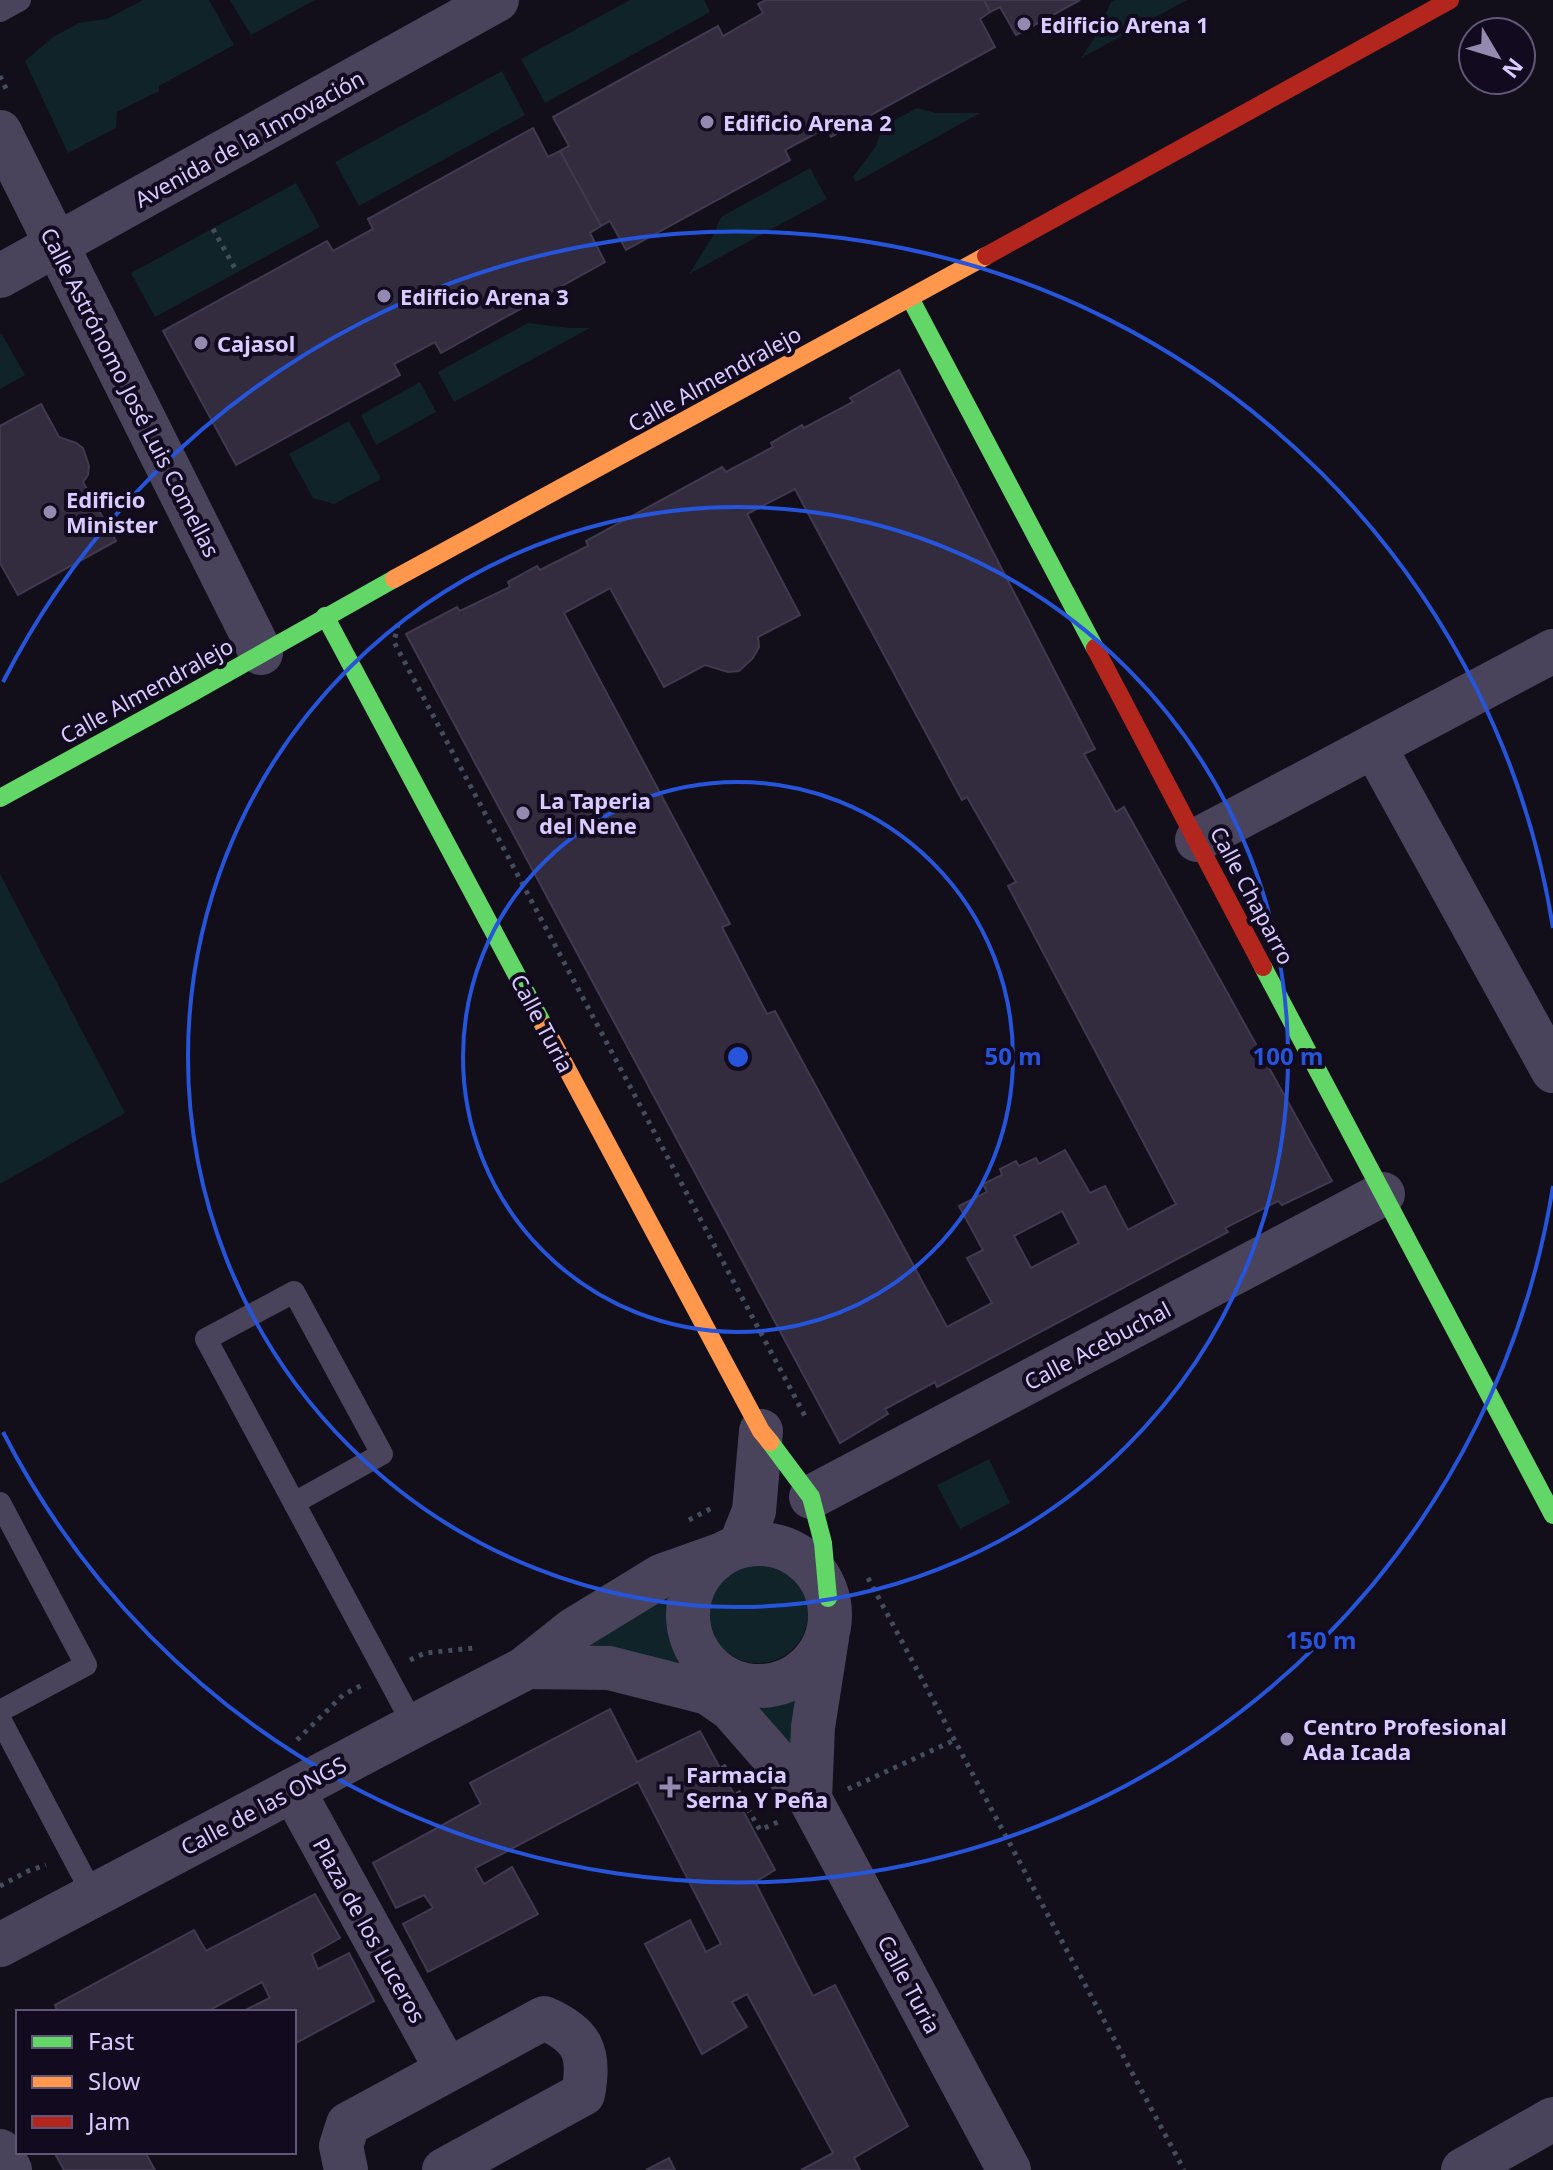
<svg xmlns="http://www.w3.org/2000/svg" width="1553" height="2170" font-family="'Noto Sans',sans-serif">
	<style>
		.green { fill: #0f2328 }
		.building { fill: #322c3e; stroke: #413950; stroke-width: 2; fill-rule: evenodd }
		.lines { fill: none; stroke-linecap: round; stroke-linejoin: round }
		.path { stroke: #444d5d; stroke-width: 5; stroke-dasharray: 4 6; stroke-linecap: butt }
		.lane { stroke: #49445c; stroke-width: 22 }
		.street { stroke: #49445c; stroke-width: 44 }
		.fast { stroke: #63d668; stroke-width: 18 }
		.slow { stroke: #ff974d; stroke-width: 18 }
		.jam { stroke: #b3261e; stroke-width: 18 }
		.ring { fill: none; stroke: #2654da; stroke-width: 4 }
		.poi-dot { fill: #9489af; stroke: #120b1f; stroke-width: 3 }
		.labels { text-anchor: middle; dominant-baseline: central; stroke-width: 8; stroke-linejoin: round; paint-order: stroke }
		.poi-label { font-size: 22px; font-weight: bold; fill: #d9caff; stroke: #120b1f; text-anchor: start }
		.street-label { font-size: 22px; fill: #d9caff; stroke: #120b1f }
		.centre { fill: #2654da; stroke: #120b1f; stroke-width: 4 }
		.ring-label { font-size: 24px; text-anchor: middle; font-weight: bold; fill: #2654da; stroke: #120b1f; stroke-width: 8; stroke-linejoin: round; paint-order: stroke }
	</style>
	<rect width="100%" height="100%" fill="#130f1a"/>
	<g class="green">
		<polygon points="143,0 209,0 234,45 159,86 159,91 117,112 116,128 68,153 25,61 53,37 79,23 107,19"/>
		<polygon points="230,0 315,0 251,35"/>
		<polygon points="630,0 704,0 710,12 545,103 521,59"/>
		<polygon points="1115,0 1187,0 1081,58 1094,39 1111,2"/>
		<polygon points="502,71 525,115 359,206 335,162"/>
		<polygon points="917,108 936,113 980,113 856,182 853,177 876,146 882,127"/>
		<polygon points="810,168 827,199 689,274 713,236 721,217"/>
		<polygon points="296,183 320,227 155,317 131,273"/>
		<polygon points="528,323 569,328 590,328 454,402 438,372"/>
		<polygon points="1,333 25,375 0,389 0,338"/>
		<polygon points="420,382 436,412 376,445 361,415"/>
		<polygon points="349,421 381,479 334,504 313,498 289,454"/>
		<polygon points="0,874 125,1113 0,1184"/>
		<polygon points="989,1459 1010,1503 960,1529 937,1485"/>
		<circle cx="758" cy="1613" r="50"/>
		<path d="M671 1596C666 1625 672 1648 686 1673L546 1663Z"/>
		<path d="M806 1690 799 1754 743 1702C767 1704 784 1700 806 1690Z"/>
	</g>
	<g class="building">
		<polygon points="766,0 984,0 990,12 980,19 995,47 831,137 826,128 785,150 790,160 626,250 610,221 601,226 560,151 569,146 553,117 718,26 723,36 763,13 758,4"/>
		<polygon points="984,0 1080,0 1016,35 1000,7 990,12"/>
		<polygon points="533,128 548,157 560,151 601,226 590,233 605,262 441,353 435,342 394,364 400,375 236,465 163,331 327,241 333,251 373,229 368,219"/>
		<path d="M899 370 1095 749 1084 754 1116 812 1124 807 1332 1181 1282 1205 1278 1201 1225 1228 1228 1232 937 1387 935 1382 885 1409 888 1414 840 1443 406 634 457 607 460 611 510 587 508 582 537 566 540 570 588 546 586 541 722 467 726 472 773 447 771 443 802 425 804 428 853 402 850 398ZM795 489 962 800 967 797 1016 882 1008 886 1176 1204 1128 1230 1105 1186 1090 1193 1065 1150 1039 1164 1036 1158 1019 1166 1016 1161 1000 1169 1002 1175 983 1184 987 1192 959 1206 983 1250 967 1258 992 1303 947 1327 775 1011 767 1014 722 927 730 924 564 613 610 588 664 687 705 665 728 672 739 671 753 658 759 647 758 637 800 615 747 514ZM1062 1211 1079 1243 1031 1268 1014 1236Z"/>
		<polygon points="41,404 59,437 76,443 83,448 89,466 88,475 83,482 116,541 18,595 0,563 0,426"/>
		<polygon points="610,1709 637,1762 700,1731 775,1870 755,1882 813,1996 835,1985 908,2126 854,2158 860,2170 801,2170 833,2153 747,1994 732,2002 747,2027 702,2054 645,1944 690,1920 706,1952 721,1944 638,1782 475,1868 484,1884 512,1867 538,1914 428,1972 403,1924 433,1908 424,1895 396,1908 373,1863 481,1804 470,1783"/>
		<polygon points="315,1894 340,1938 312,1954 318,1969 349,1953 374,2001 294,2044 294,2012 241,2012 270,1998 262,1982 206,2012 58,2012 55,2005 194,1930 206,1951"/>
		<polygon points="54,2152 145,2152 155,2170 64,2170"/>
		<polygon points="669,2158 675,2170 646,2170"/>
	</g>
	<g class="lines">
		<g class="path">
			<polyline points="0,76 8,93"/>
			<polyline points="213,229 237,272"/>
			<polyline points="398,624 394,642 806,1418"/>
			<polyline points="689,1520 712,1508"/>
			<polyline points="868,1578 1184,2170"/>
			<polyline points="410,1660 425,1653 474,1648"/>
			<polyline points="297,1740 343,1695 362,1685"/>
			<polyline points="723,1765 760,1830 778,1822"/>
			<polyline points="848,1789 955,1740"/>
			<polyline points="0,1886 28,1871 46,1865"/>
		</g>
		<g class="lane">
			<polyline points="0,11 20,0"/>
			<polyline points="0,1503 86,1665 0,1711"/>
			<path d="M294 1503 382 1454 294 1292 206 1339C275 1468 344 1597 414 1726"/>
			<polyline points="0,1719 93,1895"/>
		</g>
		<g class="street">
			<polyline points="0,132 261,653"/>
			<polyline points="0,276 497,0"/>
			<polyline points="1374,746 1553,1071"/>
			<polyline points="1197,840 1553,651"/>
			<polyline points="811,1497 1383,1194"/>
			<circle cx="759" cy="1615" r="71"/>
			<polyline points="740,1546 754,1511 761,1431"/>
			<polyline points="527,1667 609,1668 708,1693 731,1709 810,1799 1009,2170"/>
			<polyline points="293,1790 447,2070"/>
			<polyline points="810,1799 813,1727 827,1638"/>
			<polyline points="0,1945 414,1726 524,1669 573,1630 661,1576 720,1555"/>
			<polyline points="0,2151 10,2170"/>
			<path d="M346 2170 341 2146 348 2124 544 2018C583 2035 591 2053 583 2094L444 2170"/>
			<polyline points="1463,2170 1553,2119"/>
		</g>
		<g class="fast">
			<polyline points="910,298 1095,648"/>
			<polyline points="325,616 544,1026"/>
			<polyline points="0,798 188,695 394,579"/>
			<polyline points="1263,967 1553,1515"/>
			<polyline points="770,1442 811,1497 823,1543 828,1598"/>
		</g>
		<g class="slow">
			<polyline points="394,579 986,256"/>
			<polyline points="544,1026 761,1431 770,1442"/>
		</g>
		<g class="jam">
			<polyline points="986,256 1450,0"/>
			<polyline points="1095,648 1263,967"/>
		</g>
	</g>
	<g class="ring">
		<circle cx="738" cy="1057" r="275"/>
		<circle cx="738" cy="1057" r="550"/>
		<path d="M1553 1186A825 825 0 0 1 3 1432M3 682A825 825 0 0 1 1553 928"/>
	</g>
	<g class="poi-dot">
		<circle cx="1024" cy="24" r="8"/>
		<circle cx="707" cy="122" r="8"/>
		<circle cx="384" cy="296" r="8"/>
		<circle cx="201" cy="343" r="8"/>
		<circle cx="50" cy="512" r="8"/>
		<circle cx="523" cy="813" r="8"/>
		<circle cx="1287" cy="1739" r="8"/>
		<path d="M666 1775h8v8h8v8h-8v8h-8v-8h-8v-8h8z"/>
	</g>
	<g class="labels">
		<g class="poi-label">
			<text x="1040" y="24">Edificio Arena 1</text>
			<text x="723" y="122">Edificio Arena 2</text>
			<text x="400" y="296">Edificio Arena 3</text>
			<text x="217" y="343">Cajasol</text>
			<text x="66" y="499">Edificio<tspan x="66" dy="25">Minister</tspan></text>
			<text x="539" y="800">La Taperia<tspan x="539" dy="25">del Nene</tspan></text>
			<text x="1303" y="1726">Centro Profesional<tspan x="1303" dy="25">Ada Icada</tspan></text>
			<text x="686" y="1774">Farmacia<tspan x="686" dy="25">Serna Y Peña</tspan></text>
		</g>
		<g class="street-label">
			<text transform="translate(249 138) rotate(-29)">Avenida de la Innovación</text>
			<text transform="translate(714 378) rotate(-29)">Calle Almendralejo</text>
			<text transform="translate(131 392) rotate(63)">Calle Astrónomo José Luis Comellas</text>
			<text transform="translate(146 690) rotate(-29)">Calle Almendralejo</text>
			<text transform="translate(1253 895) rotate(62)">Calle Chaparro</text>
			<text transform="translate(543 1023) rotate(62)">Calle Turia</text>
			<text transform="translate(1097 1345) rotate(-28)">Calle Acebuchal</text>
			<text transform="translate(263 1805) rotate(-28)">Calle de las ONGS</text>
			<text transform="translate(370 1930) rotate(61)">Plaza de los Luceros</text>
			<text transform="translate(910 1984) rotate(62)">Calle Turia</text>
		</g>
	</g>
	<circle cx="738" cy="1057" r="12" class="centre"/>
	<g class="ring-label">
		<text x="1013" y="1065">50 m</text>
		<text x="1288" y="1065">100 m</text>
		<text x="1321" y="1649">150 m</text>
	</g>
	<rect x="16" y="2010" width="280" height="144" fill="#120b1f" stroke="#625779" stroke-width="2"/>
	<rect x="32" y="2036" width="40" height="12" fill="#63d668" stroke="#625779" stroke-width="2"/>
	<text x="88" y="2050" font-size="24" fill="#d9caff">Fast</text>
	<rect x="32" y="2076" width="40" height="12" fill="#ff974d" stroke="#625779" stroke-width="2"/>
	<text x="88" y="2090" font-size="24" fill="#d9caff">Slow</text>
	<rect x="32" y="2116" width="40" height="12" fill="#b3261e" stroke="#625779" stroke-width="2"/>
	<text x="88" y="2130" font-size="24" fill="#d9caff">Jam</text>
	<g transform="translate(1497 56) rotate(128)"><circle r="38" fill="#120b1f" stroke="#625779" stroke-width="2"/>
	<path d="M0-6L14 30L0 20L-14 30Z" fill="#9489af"/>
	<text y="-12" font-size="22" font-weight="bold" text-anchor="middle" fill="#d9caff">N</text>
	</g>
</svg>
